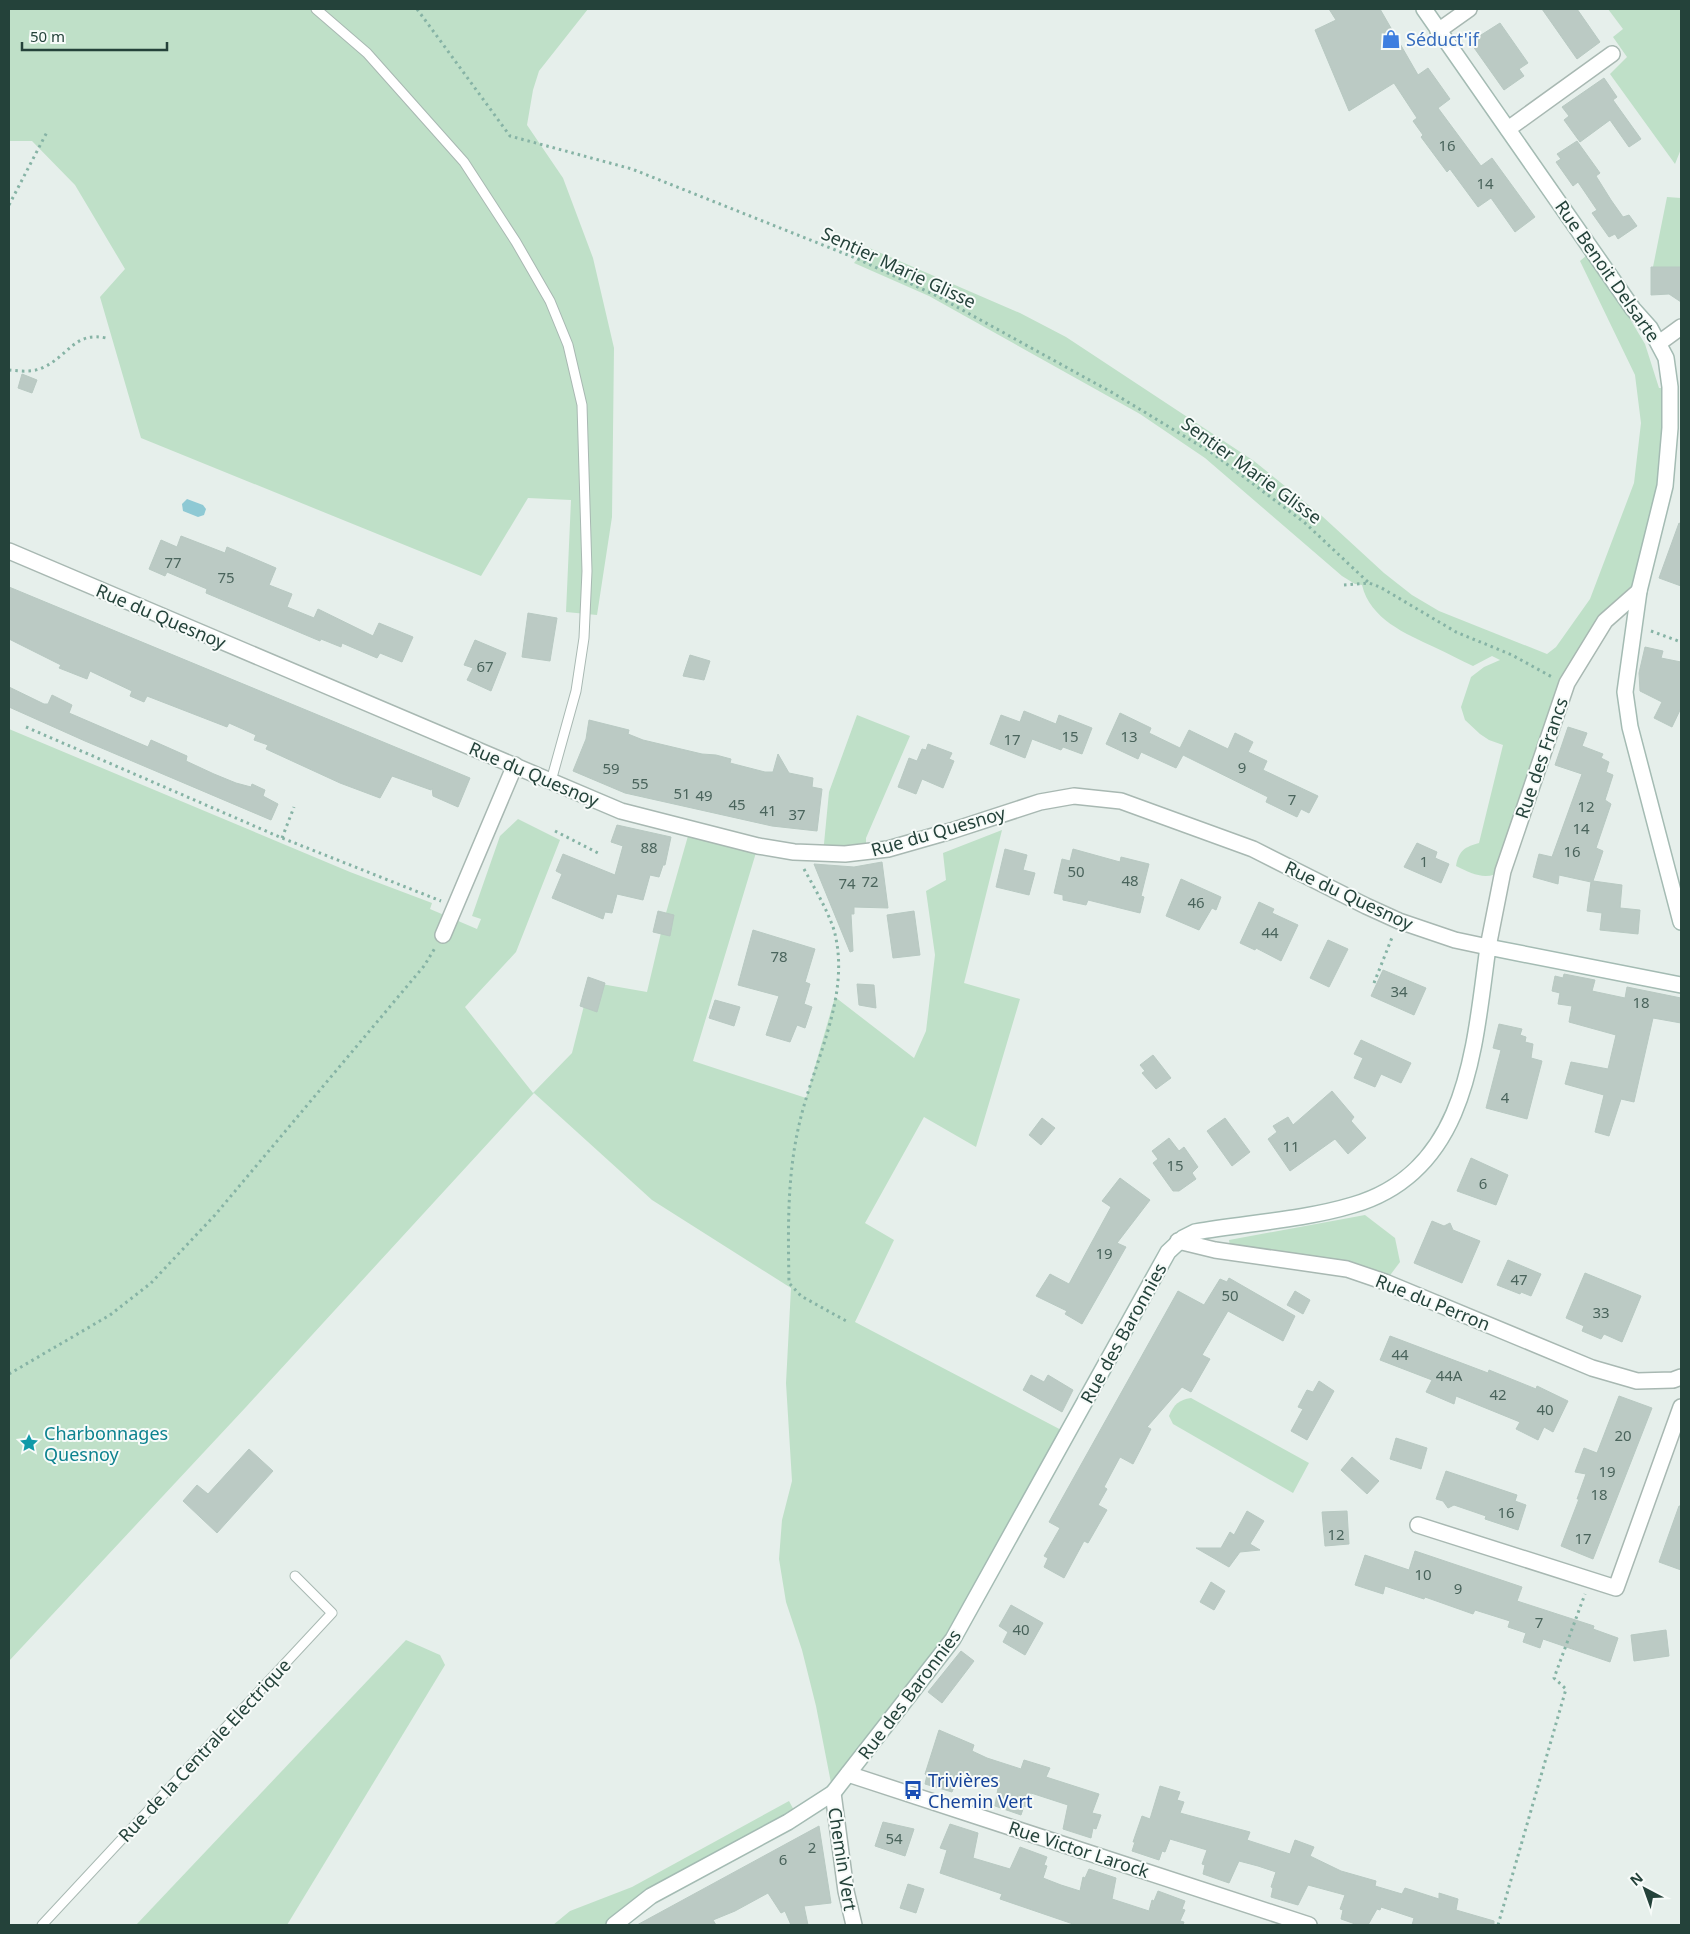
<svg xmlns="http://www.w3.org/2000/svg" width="1690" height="1934" font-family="'Noto Sans',sans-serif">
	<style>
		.green { fill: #bfe0c8 }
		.water { fill: #8ec9d4 }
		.building { fill: #bbcac4; stroke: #b8c9c2 }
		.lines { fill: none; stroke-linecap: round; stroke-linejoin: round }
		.lane-casing { stroke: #a8b8b2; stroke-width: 11 }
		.street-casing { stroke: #a8b8b2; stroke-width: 18 }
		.secondary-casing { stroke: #a4bbb3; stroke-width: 18 }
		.path { stroke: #86b3a5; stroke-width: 3; stroke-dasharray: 2.5 4; stroke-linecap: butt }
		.lane { stroke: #fff; stroke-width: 9 }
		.street { stroke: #fff; stroke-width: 15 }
		.secondary { stroke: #fff; stroke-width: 15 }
		.labels { text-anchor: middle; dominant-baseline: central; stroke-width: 4; stroke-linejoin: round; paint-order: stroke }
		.number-label { font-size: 15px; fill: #4a645c }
		.shop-label { font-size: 18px; fill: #366cbe; stroke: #f7fbf9; text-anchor: start }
		.street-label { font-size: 18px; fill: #24423a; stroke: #f7fbf9 }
		.culture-label { font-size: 18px; fill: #0d838f; stroke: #f7fbf9; text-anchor: start }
		.transit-label { font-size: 18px; fill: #164399; stroke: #f7fbf9; text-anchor: start }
	</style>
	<rect width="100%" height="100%" fill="#e6efeb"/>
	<g class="green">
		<polygon points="9,9 588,9 539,71 533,90 527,125 563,178 593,258 614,348 612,517 597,615 566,612 571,500 528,498 481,576 141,438 100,297 125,269 75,185 32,141 9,141"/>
		<polygon points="1608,9 1681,9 1681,149 1675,164 1610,74 1627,57 1613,37 1623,29"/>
		<polygon points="1667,197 1681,198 1681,272 1652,272"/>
		<path d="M867 247 1020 313 1066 337 1254 461 1322 516 1384 573 1412 595 1439 611 1547 654 1556 647 1590 599 1634 483 1641 423 1635 375 1580 261 1593 250 1633 309 1627 314 1645 344 1659 388 1670 387V428L1639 591 1631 586 1592 629 1503 871C1485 881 1473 874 1456 866 1459 850 1465 847 1479 843L1503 745 1489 740 1480 734 1465 720 1461 707 1471 677 1484 667 1500 660 1492 656 1473 666C1459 660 1448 653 1434 647 1406 634 1370 619 1362 585L1355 584 1342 576 1205 458 1140 414 929 296 854 263Z"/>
		<polygon points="857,715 910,736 866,838 866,852 823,854 829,792"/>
		<polygon points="9,729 350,872 432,903 430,909 477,929 481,919 472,916 500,836 518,819 560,840 516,952 465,1007 533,1093 572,1053 590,982 647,992 664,920 690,829 758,846 693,1061 806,1098 835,997 914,1058 926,1031 935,955 926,891 946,880 943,853 1002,830 964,983 1020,999 976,1147 924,1117 865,1223 894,1240 855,1322 1067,1433 953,1639 833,1793 816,1706 802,1650 786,1602 779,1559 782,1520 792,1481 786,1383 791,1288 652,1200 534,1093 246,1407 9,1661"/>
		<polygon points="1365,1215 1395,1238 1400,1262 1385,1282 1231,1252 1229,1240"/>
		<path d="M1191 1398 1309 1463 1293 1493 1173 1424 1169 1416C1174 1404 1179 1400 1191 1398Z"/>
		<polygon points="406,1640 440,1655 445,1665 287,1925 136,1925"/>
		<polygon points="789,1801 797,1816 614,1925 553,1925 570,1911 632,1887"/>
	</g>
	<polygon class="water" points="187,499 203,505 206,509 204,515 198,517 183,511 182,504"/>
	<g class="building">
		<polygon points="1329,9 1380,9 1418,75 1428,68 1450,99 1438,108 1481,166 1492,158 1535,217 1515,232 1491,198 1478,207 1450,169 1447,172 1421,137 1423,135 1413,121 1417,118 1394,83 1349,111 1315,30 1336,20"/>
		<polygon points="1542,9 1577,9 1600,42 1577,59"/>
		<polygon points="1500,23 1528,63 1519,69 1524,76 1504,90 1470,42"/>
		<polygon points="1604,78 1617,97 1613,100 1641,139 1629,147 1610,120 1580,142 1564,120 1569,116 1562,107"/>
		<polygon points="1577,141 1600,173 1596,176 1611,200 1623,217 1629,215 1637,226 1618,239 1615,234 1609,237 1592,213 1597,210 1578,182 1573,186 1556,162 1561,159 1557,154"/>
		<polygon points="1651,267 1681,267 1681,302 1669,294 1651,295"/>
		<polygon points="22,374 37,380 32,393 18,388"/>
		<polygon points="1679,523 1681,524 1681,586 1659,578"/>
		<polygon points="181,536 225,553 227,547 276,568 269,585 292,594 287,607 314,618 318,609 373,636 379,623 413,637 402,662 380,653 377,658 342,643 341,647 321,639 320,641 206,593 207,589 167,572 165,576 149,569 161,540 177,547"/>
		<polygon points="9,587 470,778 458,807 433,796 432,788 431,790 392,776 380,798 340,783 266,749 268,745 254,740 256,735 229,723 227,727 147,696 144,702 130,696 132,691 90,671 87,679 59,668 61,665 9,639"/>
		<polygon points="528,613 557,618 550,661 522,657"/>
		<polygon points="475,640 506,653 491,691 467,680 473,668 464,665"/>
		<polygon points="1645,647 1663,651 1661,658 1681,662 1681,708 1672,727 1654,718 1662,702 1640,691 1639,673"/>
		<polygon points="690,655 710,661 704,680 683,676"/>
		<polygon points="9,687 44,704 48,704 52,695 72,705 69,713 148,747 151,740 187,756 186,761 214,774 236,783 251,787 252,784 265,790 263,796 278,804 271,820 85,741 9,707"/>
		<polygon points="1024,711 1056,724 1059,715 1092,728 1082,754 1063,747 1061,750 1032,739 1025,758 990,744 1001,715 1020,722"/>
		<polygon points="1120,713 1151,728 1149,733 1180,748 1189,730 1228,749 1235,733 1253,742 1248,752 1267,761 1263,770 1318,796 1309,813 1301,809 1297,817 1266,802 1268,797 1183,755 1176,768 1141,752 1138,759 1106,744"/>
		<polygon points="589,720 629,730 628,734 643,740 702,754 716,755 731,759 730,763 765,772 773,772 778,754 789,773 813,778 812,787 822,789 817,831 772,826 625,793 573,771 586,739"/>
		<polygon points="1568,727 1587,733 1582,746 1603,754 1601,758 1609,762 1606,772 1613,775 1605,800 1611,804 1596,848 1603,851 1593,881 1622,885 1620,908 1640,910 1638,934 1600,930 1602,913 1587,911 1591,882 1559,875 1558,884 1533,877 1539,854 1552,857 1582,774 1555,765"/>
		<polygon points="928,744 952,753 949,759 954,761 943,788 922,779 916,794 898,787 909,758 917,761 922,749 926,750"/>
		<polygon points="617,825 671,837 665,865 663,865 659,877 650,875 643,900 617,894 612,913 605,912 603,919 552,898 562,874 556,871 563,854 615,875 623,846 611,842"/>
		<polygon points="1417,843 1437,852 1435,858 1449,864 1441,883 1404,867"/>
		<polygon points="1005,849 1027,855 1023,870 1035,873 1029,895 996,887"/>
		<polygon points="1073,849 1120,862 1121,857 1149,864 1141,896 1144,897 1140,913 1088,900 1086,905 1063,900 1063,895 1054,893 1062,859 1070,861"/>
		<polygon points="882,862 888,908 854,907 854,914 851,914 853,951 850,952 814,864 854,867"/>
		<polygon points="1181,879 1221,897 1216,910 1212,908 1199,930 1166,916"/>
		<polygon points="1259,902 1274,909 1272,913 1298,925 1281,961 1256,948 1255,950 1240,943"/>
		<polygon points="658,911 674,915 670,936 653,932"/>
		<polygon points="914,911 920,955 893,958 887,915"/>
		<polygon points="753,930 815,949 805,982 810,984 804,1004 812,1007 805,1028 797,1025 790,1042 766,1035 779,996 738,985"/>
		<polygon points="1328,940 1348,949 1329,987 1310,978"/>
		<polygon points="1383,970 1426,988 1414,1015 1371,996"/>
		<polygon points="1564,974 1595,980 1592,991 1625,998 1627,987 1681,998 1681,1023 1653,1018 1634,1102 1621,1099 1609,1136 1595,1132 1604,1095 1565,1084 1571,1062 1608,1069 1616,1035 1569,1022 1572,1006 1558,1004 1560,993 1552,991 1555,976 1563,978"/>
		<polygon points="588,977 605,983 597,1012 580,1006"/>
		<polygon points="857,984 874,985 876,1008 859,1005"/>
		<polygon points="715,1000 740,1007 734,1026 709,1018"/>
		<polygon points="1499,1024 1522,1029 1520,1035 1526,1037 1525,1042 1533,1044 1531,1058 1542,1061 1527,1119 1486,1108 1501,1050 1493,1048"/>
		<polygon points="1361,1040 1411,1063 1401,1083 1381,1074 1375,1087 1354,1078 1363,1058 1354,1054"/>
		<polygon points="1153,1055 1171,1078 1156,1089 1142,1073 1145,1071 1140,1065"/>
		<polygon points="1332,1091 1354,1117 1351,1121 1366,1138 1348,1154 1335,1139 1290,1171 1268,1139 1277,1132 1273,1126 1288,1117 1293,1125"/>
		<polygon points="1042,1118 1055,1128 1041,1145 1029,1135"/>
		<polygon points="1225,1118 1250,1152 1232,1166 1207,1131"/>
		<polygon points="1169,1138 1179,1151 1184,1147 1198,1167 1192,1173 1196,1179 1179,1191 1173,1191 1153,1163 1158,1159 1152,1151"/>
		<polygon points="1471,1158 1508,1175 1496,1205 1457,1191"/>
		<polygon points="1120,1178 1150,1200 1117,1243 1126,1247 1082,1324 1065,1314 1067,1311 1036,1296 1050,1274 1069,1284 1111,1207 1102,1201"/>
		<polygon points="1432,1221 1444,1226 1450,1223 1453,1230 1480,1241 1462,1283 1414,1263"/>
		<polygon points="1508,1260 1541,1274 1531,1296 1521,1292 1520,1294 1497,1285"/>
		<polygon points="1585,1273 1641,1296 1622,1342 1604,1334 1601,1339 1582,1331 1584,1326 1566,1318"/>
		<polygon points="1229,1278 1295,1316 1283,1341 1228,1311 1202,1355 1210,1359 1191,1392 1182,1387 1147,1427 1151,1429 1133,1464 1120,1457 1104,1487 1107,1489 1098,1505 1107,1510 1088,1543 1084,1541 1064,1578 1044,1567 1048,1558 1044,1556 1060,1528 1049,1522 1178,1291 1204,1305 1220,1279 1227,1282"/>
		<polygon points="1295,1291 1310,1300 1303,1314 1287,1305"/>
		<polygon points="1390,1336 1488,1373 1489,1370 1536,1389 1537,1386 1568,1401 1553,1432 1544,1427 1538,1440 1516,1429 1520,1422 1456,1396 1454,1404 1426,1392 1432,1380 1380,1360"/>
		<polygon points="1031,1375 1044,1382 1048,1375 1073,1390 1062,1412 1023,1390"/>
		<polygon points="1319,1381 1334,1391 1307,1440 1291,1431 1303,1409 1298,1407 1307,1390 1313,1392"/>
		<polygon points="1619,1396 1652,1408 1593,1559 1561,1546 1579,1499 1577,1499 1586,1474 1575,1472 1584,1448 1597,1453"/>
		<polygon points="1396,1438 1427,1448 1421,1469 1390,1459"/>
		<polygon points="249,1449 273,1471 217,1533 183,1501 197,1485 208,1494"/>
		<polygon points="1352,1457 1379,1481 1367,1494 1341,1470"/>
		<polygon points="1446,1471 1517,1495 1515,1501 1526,1505 1518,1530 1485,1519 1486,1516 1454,1505 1448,1508 1443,1501 1436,1499"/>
		<polygon points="1679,1506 1681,1506 1681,1570 1659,1562"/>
		<polygon points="1247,1511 1264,1521 1250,1544 1260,1550 1240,1552 1229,1567 1196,1548 1221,1548 1230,1532 1234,1535"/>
		<polygon points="1347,1511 1349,1544 1325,1546 1322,1512"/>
		<polygon points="1415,1551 1522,1587 1517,1601 1594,1626 1593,1629 1618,1638 1610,1662 1543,1639 1540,1648 1523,1642 1526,1633 1508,1627 1510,1621 1475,1610 1473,1614 1425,1597 1424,1599 1385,1586 1383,1594 1355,1585 1365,1555 1409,1570"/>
		<polygon points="1211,1582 1225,1591 1214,1610 1200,1602"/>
		<polygon points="1011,1605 1043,1623 1025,1655 1003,1642 1008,1632 999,1626"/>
		<polygon points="1666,1630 1669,1656 1634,1661 1631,1635"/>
		<polygon points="961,1651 974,1661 942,1703 928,1692"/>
		<polygon points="939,1730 974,1745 972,1751 987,1758 1021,1769 1024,1760 1050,1768 1046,1777 1099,1794 1092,1813 1101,1815 1096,1829 1093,1828 1091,1838 1063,1829 1068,1805 1031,1793 1028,1807 1024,1806 1021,1815 995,1806 999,1782 961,1773 958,1784 955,1784 952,1792 925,1784 927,1775 925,1774"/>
		<polygon points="1160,1786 1180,1792 1177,1800 1184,1802 1180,1813 1250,1832 1247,1840 1290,1854 1295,1840 1314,1847 1310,1856 1341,1871 1376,1881 1375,1886 1402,1894 1405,1888 1439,1899 1439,1893 1458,1899 1456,1910 1494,1921 1494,1925 1412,1925 1414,1918 1381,1907 1380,1910 1377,1909 1368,1925 1358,1925 1341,1919 1343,1910 1340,1909 1345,1895 1308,1885 1298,1905 1271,1897 1273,1888 1271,1887 1276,1872 1258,1866 1239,1861 1229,1883 1203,1874 1205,1865 1202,1864 1207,1850 1170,1839 1165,1852 1162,1851 1159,1860 1132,1851 1135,1842 1133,1842 1142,1816 1150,1819"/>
		<polygon points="883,1822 914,1829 905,1856 875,1846"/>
		<polygon points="950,1824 978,1833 973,1858 1010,1869 1020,1847 1047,1857 1044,1865 1047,1866 1043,1878 1061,1885 1080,1891 1083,1877 1085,1878 1089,1869 1116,1878 1112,1899 1149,1911 1152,1900 1154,1901 1158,1891 1185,1901 1182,1909 1185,1910 1180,1921 1184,1922 1183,1925 1076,1925 1000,1899 1002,1894 940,1873 947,1850 940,1848"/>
		<polygon points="819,1826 831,1903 804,1906 808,1925 791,1925 785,1911 781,1913 768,1893 735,1911 713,1920 716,1925 637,1925"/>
		<polygon points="908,1884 924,1889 916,1913 900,1908"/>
	</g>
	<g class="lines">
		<g class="lane-casing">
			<g id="lane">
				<polyline points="316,9 367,53 464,162 516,242 550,301 568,345 582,405 587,571 584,638 576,691 551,781"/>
				<polyline points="42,1925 332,1613 295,1576"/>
			</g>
		</g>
		<g class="street-casing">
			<g id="street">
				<polyline points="1438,31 1469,9"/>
				<polyline points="1508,129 1612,54"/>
				<polyline points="1659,343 1681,327"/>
				<polyline points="9,551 621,811 758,846 794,852 845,854 888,849 951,831 1040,802 1074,796 1121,801 1253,849 1366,906 1399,921 1455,940 1488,947 1503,871 1567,683 1605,621 1639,591"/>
				<polyline points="443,935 515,765"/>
				<polyline points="1178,1241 1215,1250 1347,1269 1385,1282 1592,1368 1637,1381 1673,1380 1681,1377"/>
				<polyline points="1418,1525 1616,1588 1681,1407"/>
				<polyline points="848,1774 1309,1925"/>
				<polyline points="833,1793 846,1891 854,1925"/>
			</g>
		</g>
		<g class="secondary-casing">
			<g id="secondary">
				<polyline points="1424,9 1633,309 1650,328 1666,358 1670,387 1670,428 1665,486 1639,591 1625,692 1630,727 1681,922"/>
				<path d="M614 1925 651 1896 788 1822 833 1793 953 1639 1168 1252 1183 1238 1195 1232C1247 1223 1303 1220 1353 1205 1469 1171 1474 1047 1488 947L1681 985"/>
			</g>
		</g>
		<g class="path">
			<polyline points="417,9 510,136 632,169 858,259 937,296 1113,393 1212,453 1305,523 1369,583"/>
			<polyline points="9,205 47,132"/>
			<path d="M9 370C20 371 33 373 44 367 68 356 75 331 106 338"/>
			<polyline points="1344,585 1369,583 1380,587 1456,632 1512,655 1552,677"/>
			<polyline points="1651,631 1681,642"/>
			<polyline points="26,727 282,838 441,901"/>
			<polyline points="555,831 598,853"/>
			<polyline points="282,838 294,807"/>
			<path d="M804 869C815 889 827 909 834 930 852 996 813 1062 799 1125 787 1177 788 1230 789 1283L801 1296 848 1322"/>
			<polyline points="1374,983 1393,935"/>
			<polyline points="9,1374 110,1315 151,1283 215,1215 424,966 435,948"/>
			<polyline points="1498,1925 1566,1689 1554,1678 1585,1594"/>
		</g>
		<use href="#lane" class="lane"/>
		<use href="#street" class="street"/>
		<use href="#secondary" class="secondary"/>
	</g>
	<defs>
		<g id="shop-bare" transform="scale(1.5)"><path d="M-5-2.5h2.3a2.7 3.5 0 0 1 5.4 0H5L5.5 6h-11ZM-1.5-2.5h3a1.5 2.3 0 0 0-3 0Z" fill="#3f7fe0" stroke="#f7fbf9" stroke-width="2.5" paint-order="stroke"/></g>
		<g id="sight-bare" transform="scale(1.5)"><path d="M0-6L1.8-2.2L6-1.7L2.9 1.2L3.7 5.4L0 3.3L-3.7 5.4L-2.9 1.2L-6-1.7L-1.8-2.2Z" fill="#0f9aa8" stroke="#f7fbf9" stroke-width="2.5" paint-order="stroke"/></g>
		<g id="bus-bare" transform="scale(1.5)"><path d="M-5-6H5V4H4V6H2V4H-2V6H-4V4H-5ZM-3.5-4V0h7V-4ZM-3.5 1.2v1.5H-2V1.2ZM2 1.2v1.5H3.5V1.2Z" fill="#1a4fb4" stroke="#f7fbf9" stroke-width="2.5" paint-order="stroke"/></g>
	</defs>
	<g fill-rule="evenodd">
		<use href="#shop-bare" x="1391" y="39"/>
		<use href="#sight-bare" x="29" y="1443"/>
		<use href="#bus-bare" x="913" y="1790"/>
	</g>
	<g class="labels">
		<g class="number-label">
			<text x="1447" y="145">16</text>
			<text x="1485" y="183">14</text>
			<text x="173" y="562">77</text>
			<text x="226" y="577">75</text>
			<text x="485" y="666">67</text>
			<text x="1070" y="736">15</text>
			<text x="1129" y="736">13</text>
			<text x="1012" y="739">17</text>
			<text x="1242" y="767">9</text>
			<text x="611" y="768">59</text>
			<text x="640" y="783">55</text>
			<text x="682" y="793">51</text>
			<text x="704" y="795">49</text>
			<text x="1292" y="799">7</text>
			<text x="737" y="804">45</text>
			<text x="1586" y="806">12</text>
			<text x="768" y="810">41</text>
			<text x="797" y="814">37</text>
			<text x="1581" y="828">14</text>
			<text x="649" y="847">88</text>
			<text x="1572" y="851">16</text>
			<text x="1424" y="861">1</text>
			<text x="1076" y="871">50</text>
			<text x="1130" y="880">48</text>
			<text x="870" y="881">72</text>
			<text x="847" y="883">74</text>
			<text x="1196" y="902">46</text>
			<text x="1270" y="932">44</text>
			<text x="779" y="956">78</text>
			<text x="1399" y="991">34</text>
			<text x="1641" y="1002">18</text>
			<text x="1505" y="1097">4</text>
			<text x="1291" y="1146">11</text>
			<text x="1175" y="1165">15</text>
			<text x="1483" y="1183">6</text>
			<text x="1104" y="1253">19</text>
			<text x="1519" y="1279">47</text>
			<text x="1230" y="1295">50</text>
			<text x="1601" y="1312">33</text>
			<text x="1400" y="1354">44</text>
			<text x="1449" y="1375">44A</text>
			<text x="1498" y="1394">42</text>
			<text x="1545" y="1409">40</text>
			<text x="1623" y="1435">20</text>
			<text x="1607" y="1471">19</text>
			<text x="1599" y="1494">18</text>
			<text x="1506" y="1512">16</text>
			<text x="1336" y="1534">12</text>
			<text x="1583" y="1538">17</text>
			<text x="1423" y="1574">10</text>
			<text x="1458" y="1588">9</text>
			<text x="1539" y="1622">7</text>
			<text x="1021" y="1629">40</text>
			<text x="894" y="1838">54</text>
			<text x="812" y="1847">2</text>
			<text x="783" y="1859">6</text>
		</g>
		<g class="shop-label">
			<text x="1406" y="39">Séduct'if</text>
		</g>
		<g class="street-label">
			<text transform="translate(899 267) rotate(25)">Sentier Marie Glisse</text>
			<text transform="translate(1608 271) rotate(55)">Rue Benoit Delsarte</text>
			<text transform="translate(1252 470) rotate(36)">Sentier Marie Glisse</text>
			<text transform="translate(161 616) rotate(23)">Rue du Quesnoy</text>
			<text transform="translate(1541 758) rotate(-71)">Rue des Francs</text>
			<text transform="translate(534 774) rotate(23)">Rue du Quesnoy</text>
			<text transform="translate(938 831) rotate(-16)">Rue du Quesnoy</text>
			<text transform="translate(1349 895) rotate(25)">Rue du Quesnoy</text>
			<text transform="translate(1433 1302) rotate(22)">Rue du Perron</text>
			<text transform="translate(1123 1333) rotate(-61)">Rue des Baronnies</text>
			<text transform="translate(909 1694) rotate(-53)">Rue des Baronnies</text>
			<text transform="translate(204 1750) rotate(-47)">Rue de la Centrale Electrique</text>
			<text transform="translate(1079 1849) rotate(18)">Rue Victor Larock</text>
			<text transform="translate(843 1859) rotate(81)">Chemin Vert</text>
		</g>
		<g class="culture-label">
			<text x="44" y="1433">Charbonnages<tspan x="44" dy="21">Quesnoy</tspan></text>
		</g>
		<g class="transit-label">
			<text x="928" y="1780">Trivières<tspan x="928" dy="21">Chemin Vert</tspan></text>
		</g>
	</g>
	<rect width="1690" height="1934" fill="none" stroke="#24423a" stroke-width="20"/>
	<g transform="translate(1645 1889) rotate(319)" stroke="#f7fbf9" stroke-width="4" paint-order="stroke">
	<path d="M0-4L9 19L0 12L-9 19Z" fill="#24423a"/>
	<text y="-8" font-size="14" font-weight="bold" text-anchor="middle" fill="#24423a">N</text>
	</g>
	<path d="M22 42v8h145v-8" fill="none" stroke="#24423a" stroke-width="2.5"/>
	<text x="30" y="42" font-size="15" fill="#24423a" stroke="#f7fbf9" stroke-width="4" paint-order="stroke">50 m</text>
</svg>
